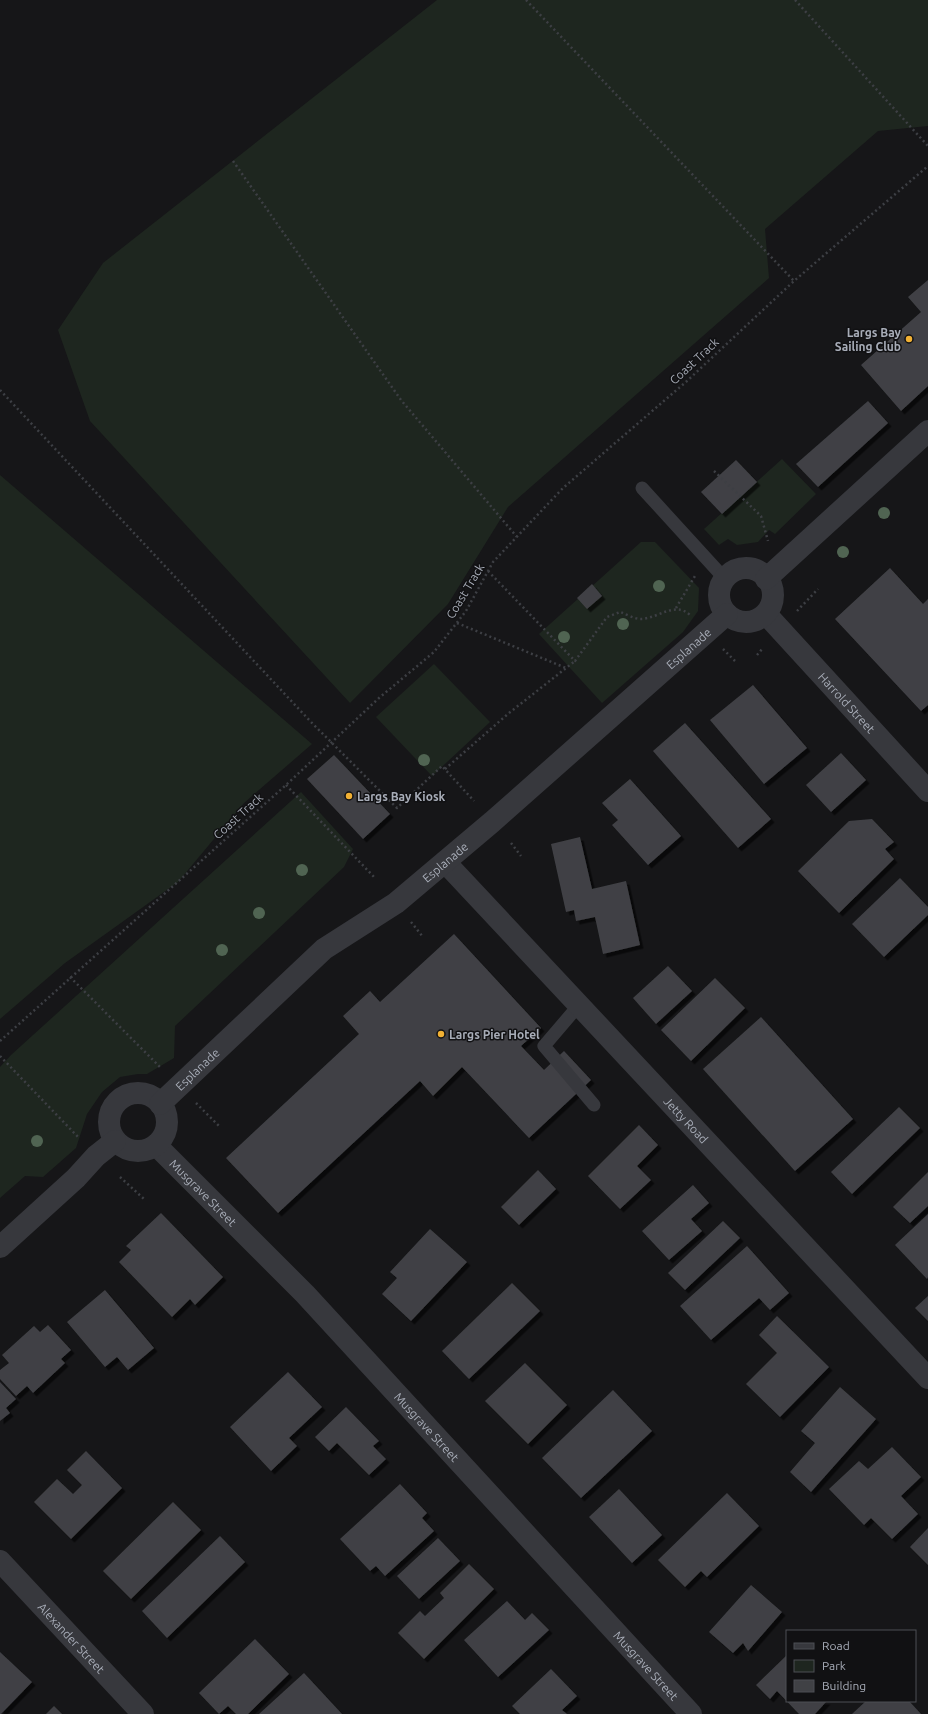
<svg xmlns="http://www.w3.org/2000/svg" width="928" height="1714" font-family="Ubuntu,sans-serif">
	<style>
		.green { fill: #1e261f }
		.building { fill: #404145; filter: url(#shadow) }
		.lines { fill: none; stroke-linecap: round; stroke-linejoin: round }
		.path { stroke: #3d3f44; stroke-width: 2.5; stroke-dasharray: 2 3; stroke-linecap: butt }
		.service { stroke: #37383d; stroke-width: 13 }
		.minor { stroke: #37383d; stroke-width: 22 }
		.tertiary { stroke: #37383d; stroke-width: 22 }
		.tree { fill: #506452 }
		.poi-dot { fill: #f2b134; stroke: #111113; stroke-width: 1.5 }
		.labels { text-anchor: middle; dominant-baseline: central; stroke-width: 3; stroke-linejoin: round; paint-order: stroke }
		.poi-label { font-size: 12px; font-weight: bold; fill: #a8adb8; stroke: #111113; text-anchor: start }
		.street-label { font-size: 12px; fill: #a8adb8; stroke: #111113 }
	</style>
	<defs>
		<filter id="shadow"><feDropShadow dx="3.5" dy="3.5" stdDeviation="0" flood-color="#0009"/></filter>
	</defs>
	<rect width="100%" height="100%" fill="#161618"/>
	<g class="green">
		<polygon points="437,0 928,0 928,126 878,131 765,229 769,278 508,507 448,604 350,703 90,421 58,330 103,263"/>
		<polygon points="782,459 816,494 775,534 769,530 758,542 737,545 728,539 719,545 704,529"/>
		<polygon points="0,475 312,744 244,803 178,882 65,963 0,1019"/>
		<polygon points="641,542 655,542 699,588 698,611 683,632 602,703 539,634"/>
		<polygon points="434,664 490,722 432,776 376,717"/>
		<polygon points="301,792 353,849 344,867 175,1026 174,1058 147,1074 138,1074 120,1077 102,1092 87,1114 76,1148 43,1177 25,1176 0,1198 0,1067 11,1055"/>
	</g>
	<g class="building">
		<polygon points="928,280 928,386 901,411 861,365 921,312 908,297"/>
		<polygon points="868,401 888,423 818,487 796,464"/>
		<polygon points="736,460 757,482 722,514 701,492"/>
		<polygon points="890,568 923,604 928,599 928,705 921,711 835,619"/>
		<polygon points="592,584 602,596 587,609 577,598"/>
		<polygon points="753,685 807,748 764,784 710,720"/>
		<polygon points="685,723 771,819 738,848 653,751"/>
		<polygon points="841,753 866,780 831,812 806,785"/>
		<polygon points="334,755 390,814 363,839 307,779"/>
		<polygon points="630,779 681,836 648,865 612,825 618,820 602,803"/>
		<polygon points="872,819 894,842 885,849 894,859 839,913 798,871 849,821"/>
		<polygon points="580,837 592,889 626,881 640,945 603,954 595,917 576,921 574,910 566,912 551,844"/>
		<polygon points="900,878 928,907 928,915 884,957 852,924"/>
		<polygon points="454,934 541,1028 521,1046 544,1070 564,1051 591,1080 529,1138 462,1067 433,1096 420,1081 278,1213 226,1158 359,1034 343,1016 370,991 380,1002"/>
		<polygon points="668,966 692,991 656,1024 633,998"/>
		<polygon points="715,978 745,1008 691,1061 661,1030"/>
		<polygon points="761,1017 853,1119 795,1171 703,1069"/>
		<polygon points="899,1107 920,1128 852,1194 831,1172"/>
		<polygon points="639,1125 658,1145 637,1166 651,1180 620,1209 588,1176"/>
		<polygon points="538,1170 556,1189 519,1225 501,1207"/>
		<polygon points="928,1172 928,1206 910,1223 893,1207"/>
		<polygon points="693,1185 709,1203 691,1219 702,1231 669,1260 642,1231"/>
		<polygon points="161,1213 223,1277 195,1305 190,1299 172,1317 119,1262 131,1250 126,1246"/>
		<polygon points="928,1214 928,1277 927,1279 895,1245"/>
		<polygon points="723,1221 740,1238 685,1290 668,1273"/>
		<polygon points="430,1229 467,1262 411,1321 382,1294 397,1278 390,1272"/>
		<polygon points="747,1246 789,1293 770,1310 759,1298 711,1340 680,1306"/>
		<polygon points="512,1283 540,1311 469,1379 442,1351"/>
		<polygon points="105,1290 154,1348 128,1370 117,1357 105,1367 67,1322"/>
		<polygon points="928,1296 928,1321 915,1308"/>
		<polygon points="777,1316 829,1367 780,1417 746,1384 777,1353 759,1335"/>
		<polygon points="48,1325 71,1350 61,1359 65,1363 33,1393 27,1386 16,1396 0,1379 0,1370 9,1363 2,1355 34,1326 40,1332"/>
		<polygon points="525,1363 567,1405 528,1444 485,1401"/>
		<polygon points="288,1372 322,1407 289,1438 297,1446 271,1471 230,1427"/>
		<polygon points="0,1382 16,1399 6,1408 10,1413 0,1421"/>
		<polygon points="840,1387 876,1419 811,1492 790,1472 815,1443 801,1431"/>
		<polygon points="613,1390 652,1431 581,1498 542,1458"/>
		<polygon points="346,1407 379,1441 373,1446 386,1459 369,1475 337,1443 329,1451 315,1437"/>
		<polygon points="892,1447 921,1477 901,1496 918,1514 892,1539 871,1518 864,1525 829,1489 859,1461 868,1469"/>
		<polygon points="86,1451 122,1488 71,1539 34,1502 57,1479 73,1494 82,1485 67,1470"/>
		<polygon points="400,1484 427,1513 422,1518 434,1531 385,1576 376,1566 370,1571 340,1539"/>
		<polygon points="619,1489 662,1535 632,1563 589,1517"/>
		<polygon points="727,1493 759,1526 707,1577 701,1571 685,1587 658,1560"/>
		<polygon points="173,1502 201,1530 131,1599 103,1571"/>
		<polygon points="928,1528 928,1565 910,1547"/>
		<polygon points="220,1536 245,1562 167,1638 142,1611"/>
		<polygon points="438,1538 460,1561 419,1599 397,1576"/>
		<polygon points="469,1564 494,1589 424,1659 398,1633 420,1611 425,1616 444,1598 440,1593"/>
		<polygon points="751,1585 782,1612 748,1651 743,1643 733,1653 709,1632"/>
		<polygon points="507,1601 525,1620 532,1613 549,1630 498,1677 464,1640"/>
		<polygon points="255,1639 289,1674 248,1714 236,1714 228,1706 219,1714 199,1693"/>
		<polygon points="0,1652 32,1682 1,1714 0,1714"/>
		<polygon points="787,1655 787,1701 827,1701 815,1714 799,1714 777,1691 770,1699 756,1685"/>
		<polygon points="551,1669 577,1696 562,1710 567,1714 520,1714 512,1706"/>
		<polygon points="304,1673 342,1714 259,1714"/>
		<polygon points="866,1701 909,1701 921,1714 852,1714"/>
		<polygon points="54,1706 62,1714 46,1714"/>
	</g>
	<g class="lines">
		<g class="path">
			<polyline points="526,0 794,281"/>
			<polyline points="795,0 928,146"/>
			<polyline points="233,161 401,400 517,537"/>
			<polyline points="0,390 311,722 397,808 442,766 474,801"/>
			<polyline points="714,471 761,516 768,541"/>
			<path d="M488 571 575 661 607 617 620 612C626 614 634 619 641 619 659 618 675 601 690 615"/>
			<polyline points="676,608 695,576"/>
			<polyline points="797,611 818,589"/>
			<polyline points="457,623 566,668"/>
			<polyline points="723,649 735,661"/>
			<polyline points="757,655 763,648"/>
			<polyline points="445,769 509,713 575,661"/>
			<polyline points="286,785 375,878"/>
			<polyline points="511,843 521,856"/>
			<polyline points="411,922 423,937"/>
			<polyline points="70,977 161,1068"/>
			<polyline points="0,1041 286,785 379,698 434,652 466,611 493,562 563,488 687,381 794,281 928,166"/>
			<polyline points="0,1056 79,1138"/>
			<polyline points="196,1103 220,1127"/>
			<polyline points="120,1177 144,1199"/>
		</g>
		<g class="service">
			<polyline points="642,488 725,579"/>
			<polyline points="579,1005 544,1046 594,1105"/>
		</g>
		<g class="minor">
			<path id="s1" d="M766 614 928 791"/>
			<path id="s2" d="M156 1145 305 1294 691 1714"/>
			<path id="s3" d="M0 1561 143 1714"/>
		</g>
		<g class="tertiary">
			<circle cx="746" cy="595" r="27"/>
			<polyline points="766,579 928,431"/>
			<path id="s4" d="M445 862 928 1378"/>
			<circle cx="138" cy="1122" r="29"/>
			<path id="s5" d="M160 1104 324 949 396 903 492 822 727 614"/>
			<polyline points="0,1247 76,1178 96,1156 115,1141"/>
		</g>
	</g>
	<g class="tree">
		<circle cx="884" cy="513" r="6"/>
		<circle cx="843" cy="552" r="6"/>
		<circle cx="659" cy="586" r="6"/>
		<circle cx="623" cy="624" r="6"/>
		<circle cx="564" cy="637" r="6"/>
		<circle cx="424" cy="760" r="6"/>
		<circle cx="302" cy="870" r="6"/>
		<circle cx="259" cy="913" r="6"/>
		<circle cx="222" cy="950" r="6"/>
		<circle cx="37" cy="1141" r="6"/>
	</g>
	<g class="poi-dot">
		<circle cx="909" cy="339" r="4"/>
		<circle cx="349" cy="796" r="4"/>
		<circle cx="441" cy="1034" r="4"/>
	</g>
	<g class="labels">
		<g class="poi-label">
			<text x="901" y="332" text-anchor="end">Largs Bay<tspan x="901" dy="14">Sailing Club</tspan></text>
			<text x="357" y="796">Largs Bay Kiosk</text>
			<text x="449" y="1034">Largs Pier Hotel</text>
		</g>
		<g class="street-label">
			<text transform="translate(694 361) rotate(-43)">Coast Track</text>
			<text transform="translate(465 591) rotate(-59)">Coast Track</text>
			<text stroke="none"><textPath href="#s5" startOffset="699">Esplanade</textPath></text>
			<text stroke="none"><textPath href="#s1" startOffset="120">Harrold Street</textPath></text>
			<text transform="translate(238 816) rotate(-42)">Coast Track</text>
			<text stroke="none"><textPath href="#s5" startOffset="375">Esplanade</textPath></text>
			<text stroke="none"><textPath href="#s5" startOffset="51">Esplanade</textPath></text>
			<text stroke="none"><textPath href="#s4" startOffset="353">Jetty Road</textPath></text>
			<text stroke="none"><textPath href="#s2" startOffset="67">Musgrave Street</textPath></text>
			<text stroke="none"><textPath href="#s2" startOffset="391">Musgrave Street</textPath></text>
			<text stroke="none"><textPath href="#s3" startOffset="105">Alexander Street</textPath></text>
			<text stroke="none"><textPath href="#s2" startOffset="715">Musgrave Street</textPath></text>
		</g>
	</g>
	<rect x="786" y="1630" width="130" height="72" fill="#111113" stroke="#4d4f55"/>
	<rect x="794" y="1643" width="20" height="6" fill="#37383d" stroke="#4d4f55"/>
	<text x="822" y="1650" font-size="12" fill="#a8adb8">Road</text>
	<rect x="794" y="1660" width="20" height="12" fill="#1e261f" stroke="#4d4f55"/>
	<text x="822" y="1670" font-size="12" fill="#a8adb8">Park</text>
	<rect x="794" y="1680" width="20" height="12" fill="#404145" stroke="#4d4f55"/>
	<text x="822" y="1690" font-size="12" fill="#a8adb8">Building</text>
</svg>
